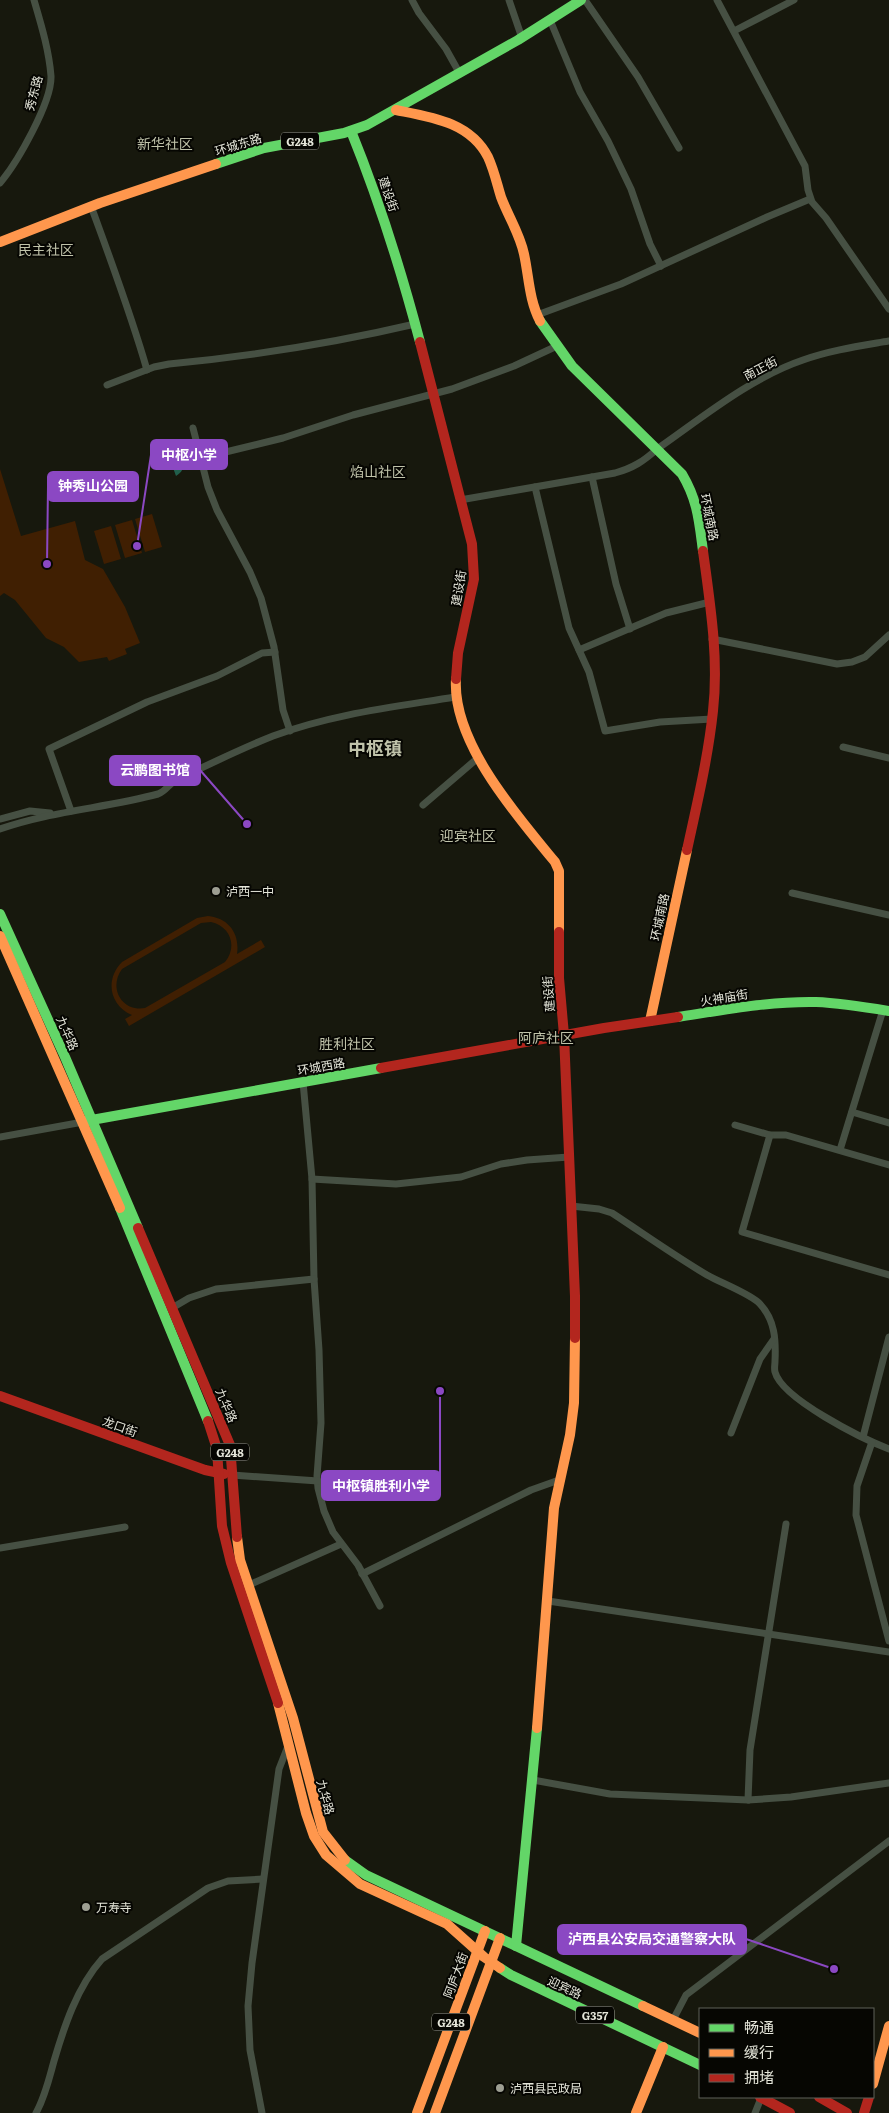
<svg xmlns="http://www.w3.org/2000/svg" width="889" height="2113" font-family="Literata,'Noto Sans SC',serif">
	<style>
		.green { fill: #401f02; fill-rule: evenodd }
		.water { fill: #215f4c }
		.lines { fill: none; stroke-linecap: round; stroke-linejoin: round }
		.street { stroke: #465043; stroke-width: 7 }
		.fast { stroke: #63d668; stroke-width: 10 }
		.slow { stroke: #ff974d; stroke-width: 10 }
		.jam { stroke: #b3261e; stroke-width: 10 }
		.poi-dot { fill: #9d9e92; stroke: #060602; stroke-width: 2 }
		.labels { text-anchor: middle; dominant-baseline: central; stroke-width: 4; stroke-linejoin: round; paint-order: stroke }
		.shield { fill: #060602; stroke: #a2a399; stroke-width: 1 }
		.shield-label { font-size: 11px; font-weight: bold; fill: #e5e6da }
		.street-label { font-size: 12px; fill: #e5e6da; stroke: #060602 }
		.poi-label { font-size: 12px; fill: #e5e6da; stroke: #060602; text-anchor: start }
		.neighbourhood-label { font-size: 14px; fill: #c0c3aa; stroke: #060602 }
		.district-label { font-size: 18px; font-weight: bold; fill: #c0c3aa; stroke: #060602 }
		.leader { fill: none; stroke: #8b48c3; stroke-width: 2 }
		.callout-dot { fill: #8b48c3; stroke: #060602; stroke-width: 2 }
		.callout { fill: #8b48c3; stroke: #8b48c3; stroke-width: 2 }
		.callout-label { font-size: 14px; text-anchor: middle; font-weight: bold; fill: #fff }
	</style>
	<rect width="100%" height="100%" fill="#17180d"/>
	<g class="green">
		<polygon points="0,469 21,536 75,521 85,560 103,569 125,607 140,643 125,649 127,654 109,661 107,657 79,662 64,647 46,638 15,600 4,593 0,596"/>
		<polygon points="152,514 162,547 145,552 135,519"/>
		<polygon points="132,520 142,553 125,558 115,525"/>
		<polygon points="111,526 121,559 104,564 94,531"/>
		<path d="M208 916C229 918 240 934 237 954L261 940 265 947 129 1026 125 1019 132 1015C109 1005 105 979 122 962L197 918ZM211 922C230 926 238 946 225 962L145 1008C122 1012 108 988 122 969L201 923Z"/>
	</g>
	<path class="water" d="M172 450C185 455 188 469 176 476L167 451Z"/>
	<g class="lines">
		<g class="street">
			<polyline points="412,0 419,13 446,49 460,74"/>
			<polyline points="509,0 522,38"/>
			<polyline points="585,0 638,77 679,148"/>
			<polyline points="717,0 805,166 808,190 812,202 826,218 889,309"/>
			<polyline points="550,20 580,92 608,141 631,189 650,244 661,266"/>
			<polyline points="734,31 794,0"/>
			<path d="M0 183C17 163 52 102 51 76 49 50 41 24 34 0"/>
			<path d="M91 206C111 261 131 314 147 370"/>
			<polyline points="537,315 621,284 767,217 810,199"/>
			<path d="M107 385 154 367 169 364C252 356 334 343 415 324"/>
			<polyline points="193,428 208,487 217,510 250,572 261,598 274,647 283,710 290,731"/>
			<polyline points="201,458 283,438 353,415 452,389 514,366 557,346"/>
			<polyline points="592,477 616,584 630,629"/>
			<polyline points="535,487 569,628 589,672 605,731 660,722 712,719"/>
			<path d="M460 500 615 473C633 468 644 461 657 449 703 417 750 378 803 360 831 350 860 346 889 341"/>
			<polyline points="712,639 837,664 852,662 865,657 889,635"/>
			<polyline points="579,650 666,613 710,602"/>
			<polyline points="843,747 889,758"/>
			<polyline points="423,805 479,757"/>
			<polyline points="71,811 49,749 147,702 217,676 262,653 275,652"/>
			<polyline points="0,819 30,811 50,813"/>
			<path d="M0 829C51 811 106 808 158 794 166 791 169 784 176 780 208 765 240 749 273 736 332 714 394 707 455 697"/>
			<polyline points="792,893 889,915"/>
			<polyline points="303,1082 312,1179 314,1279 319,1350 321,1423 317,1476 318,1488 324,1511 333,1532 358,1565 380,1606"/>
			<polyline points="852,1112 889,1123"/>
			<polyline points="735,1125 770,1135 786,1135 889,1165"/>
			<polyline points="770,1135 742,1232 889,1275"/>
			<polyline points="0,1137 83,1122"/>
			<polyline points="840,1150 883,1010"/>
			<polyline points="312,1179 396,1184 461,1177 501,1164 527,1160 569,1157"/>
			<path d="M571 1206 599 1209 612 1213C644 1234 675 1256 707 1275 721 1283 751 1294 760 1304 775 1320 776 1340 775 1361 775 1365 774 1368 775 1372 782 1399 863 1439 889 1449"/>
			<polyline points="172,1308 189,1298 216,1289 314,1279"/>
			<polyline points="731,1433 760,1359 774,1339"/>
			<polyline points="863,1437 889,1337"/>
			<polyline points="872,1442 857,1486 856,1515 889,1641"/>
			<polyline points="232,1475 318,1481"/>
			<polyline points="0,1548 125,1527"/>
			<polyline points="362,1574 531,1490 559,1480"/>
			<polyline points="249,1585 341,1544"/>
			<polyline points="548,1601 889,1652"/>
			<polyline points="533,1780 610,1794 748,1800 791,1797 889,1783"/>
			<polyline points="748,1800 750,1750 786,1524"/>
			<polyline points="673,2020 686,1995 889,1841"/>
			<path d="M36 2113C45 2097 49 2079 54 2061 64 2027 77 1987 102 1959L208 1888 228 1881 263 1879"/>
			<polyline points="262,2113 250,2050 248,2006 252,1963 279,1769 288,1746"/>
			<polyline points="755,2113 761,2098"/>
		</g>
		<g class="fast">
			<path d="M351 131C379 200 401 270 420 342"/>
			<polyline points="216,164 264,148 344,133 367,125 518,40 581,0"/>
			<path d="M540 321 572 366 682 474C698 501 699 521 703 551"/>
			<polyline points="0,914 65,1057 138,1228"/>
			<path d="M678 1017C723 1010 770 1001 816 1002 841 1003 865 1007 889 1011"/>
			<polyline points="86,1121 381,1068"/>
			<polyline points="120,1208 208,1421"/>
			<polyline points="345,1860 366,1875 643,2006"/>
			<polyline points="516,1946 537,1728"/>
			<polyline points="500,1968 511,1975 700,2065"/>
		</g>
		<g class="slow">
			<path d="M396 110C431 117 470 122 488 157 494 170 497 184 501 197 508 216 520 234 524 254 529 277 529 300 540 321"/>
			<polyline points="0,242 100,203 216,164"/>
			<path d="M456 679C452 742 517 816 555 862L559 871V932"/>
			<polyline points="0,936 120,1208"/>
			<polyline points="650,1021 687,850"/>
			<polyline points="237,1537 240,1560 293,1718 323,1832 345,1860"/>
			<polyline points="278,1703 306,1813 314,1836 326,1855 360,1884 447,1924 484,1957 500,1968"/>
			<polyline points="537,1728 554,1508 570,1435 574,1403 575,1338"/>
			<polyline points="643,2006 700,2033"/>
			<polyline points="873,2084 889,2026"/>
			<polyline points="417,2113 485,1931"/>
			<polyline points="435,2113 500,1938"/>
			<polyline points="636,2113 663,2047"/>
		</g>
		<g class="jam">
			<polyline points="420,342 472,544 474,579 458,653 456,679"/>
			<path d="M687 850C697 804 708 758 713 711 719 658 710 603 703 551"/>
			<polyline points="559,932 559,978 564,1035 575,1296 575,1338"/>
			<polyline points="381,1068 604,1028 678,1017"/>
			<polyline points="138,1228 230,1445 237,1537"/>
			<polyline points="0,1396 205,1470 224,1474"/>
			<polyline points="208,1421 217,1449 222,1526 231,1563 278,1703"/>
			<polyline points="760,2097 790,2113"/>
			<polyline points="819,2097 847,2113"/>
			<polyline points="864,2113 869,2097"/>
		</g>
	</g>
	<g class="poi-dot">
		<circle cx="216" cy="891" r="5"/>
		<circle cx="86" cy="1907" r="5"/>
		<circle cx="500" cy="2088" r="5"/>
	</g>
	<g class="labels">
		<g class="shield">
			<rect x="281" y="132.5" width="38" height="17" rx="4"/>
			<rect x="211" y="1443.5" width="38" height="17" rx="4"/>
			<rect x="576" y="2006.5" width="38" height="17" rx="4"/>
			<rect x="432" y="2013.5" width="38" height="17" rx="4"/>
		</g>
		<g class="shield-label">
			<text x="300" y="141">G248</text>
			<text x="230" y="1452">G248</text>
			<text x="595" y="2015">G357</text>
			<text x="451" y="2022">G248</text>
		</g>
		<g class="street-label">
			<text transform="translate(33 93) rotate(-75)">秀东路</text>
			<text transform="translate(238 144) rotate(-17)">环城东路</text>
			<text transform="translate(389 194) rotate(71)">建设街</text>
			<text transform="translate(760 368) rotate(-28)">南正街</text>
			<text transform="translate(710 517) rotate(79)">环城南路</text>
			<text transform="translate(458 588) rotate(-81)">建设街</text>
			<text transform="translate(659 917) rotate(-78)">环城南路</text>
			<text transform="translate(548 994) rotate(-95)">建设街</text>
			<text transform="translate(724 997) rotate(-9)">火神庙街</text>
			<text transform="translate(68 1033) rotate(66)">九华路</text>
			<text transform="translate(321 1066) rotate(-10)">环城西路</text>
			<text transform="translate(227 1405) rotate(67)">九华路</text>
			<text transform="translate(120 1426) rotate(20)">龙口街</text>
			<text transform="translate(326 1797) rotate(75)">九华路</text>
			<text transform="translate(455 1975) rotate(-70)">阿庐大街</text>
			<text transform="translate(565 1987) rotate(25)">迎宾路</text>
		</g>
		<g class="poi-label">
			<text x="226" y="891">泸西一中</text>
			<text x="96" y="1907">万寿寺</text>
			<text x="510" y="2088">泸西县民政局</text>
		</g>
		<g class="neighbourhood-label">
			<text x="165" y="143">新华社区</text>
			<text x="46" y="249">民主社区</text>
			<text x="378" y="471">焰山社区</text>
			<text x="468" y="835">迎宾社区</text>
			<text x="546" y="1037">阿庐社区</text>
			<text x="347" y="1043">胜利社区</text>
		</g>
		<g class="district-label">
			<text x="375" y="747">中枢镇</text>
		</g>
	</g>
	<path class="leader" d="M137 546L151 455M47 564L48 486M247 824L200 770M440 1391L440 1486M834 1969L746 1939"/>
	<g class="callout-dot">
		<circle cx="137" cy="546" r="5"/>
		<circle cx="47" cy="564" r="5"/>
		<circle cx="247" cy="824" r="5"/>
		<circle cx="440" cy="1391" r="5"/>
		<circle cx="834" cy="1969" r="5"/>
	</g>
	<g class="callout">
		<rect x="151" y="440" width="76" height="29" rx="5"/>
		<rect x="48" y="472" width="90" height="29" rx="5"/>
		<rect x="110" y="756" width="90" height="29" rx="5"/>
		<rect x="322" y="1471" width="118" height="29" rx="5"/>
		<rect x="558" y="1925" width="188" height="29" rx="5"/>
	</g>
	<g class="callout-label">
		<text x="189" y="460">中枢小学</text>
		<text x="93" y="491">钟秀山公园</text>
		<text x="155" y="775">云鹏图书馆</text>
		<text x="381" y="1491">中枢镇胜利小学</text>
		<text x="652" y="1944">泸西县公安局交通警察大队</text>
	</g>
	<rect x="699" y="2008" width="175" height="90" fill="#060602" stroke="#5f6058"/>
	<rect x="709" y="2024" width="25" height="8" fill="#63d668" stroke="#5f6058"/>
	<text x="744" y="2033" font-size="15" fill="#e5e6da">畅通</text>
	<rect x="709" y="2049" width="25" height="8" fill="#ff974d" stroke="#5f6058"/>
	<text x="744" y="2058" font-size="15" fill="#e5e6da">缓行</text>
	<rect x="709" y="2074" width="25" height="8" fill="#b3261e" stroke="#5f6058"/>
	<text x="744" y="2083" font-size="15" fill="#e5e6da">拥堵</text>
</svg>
